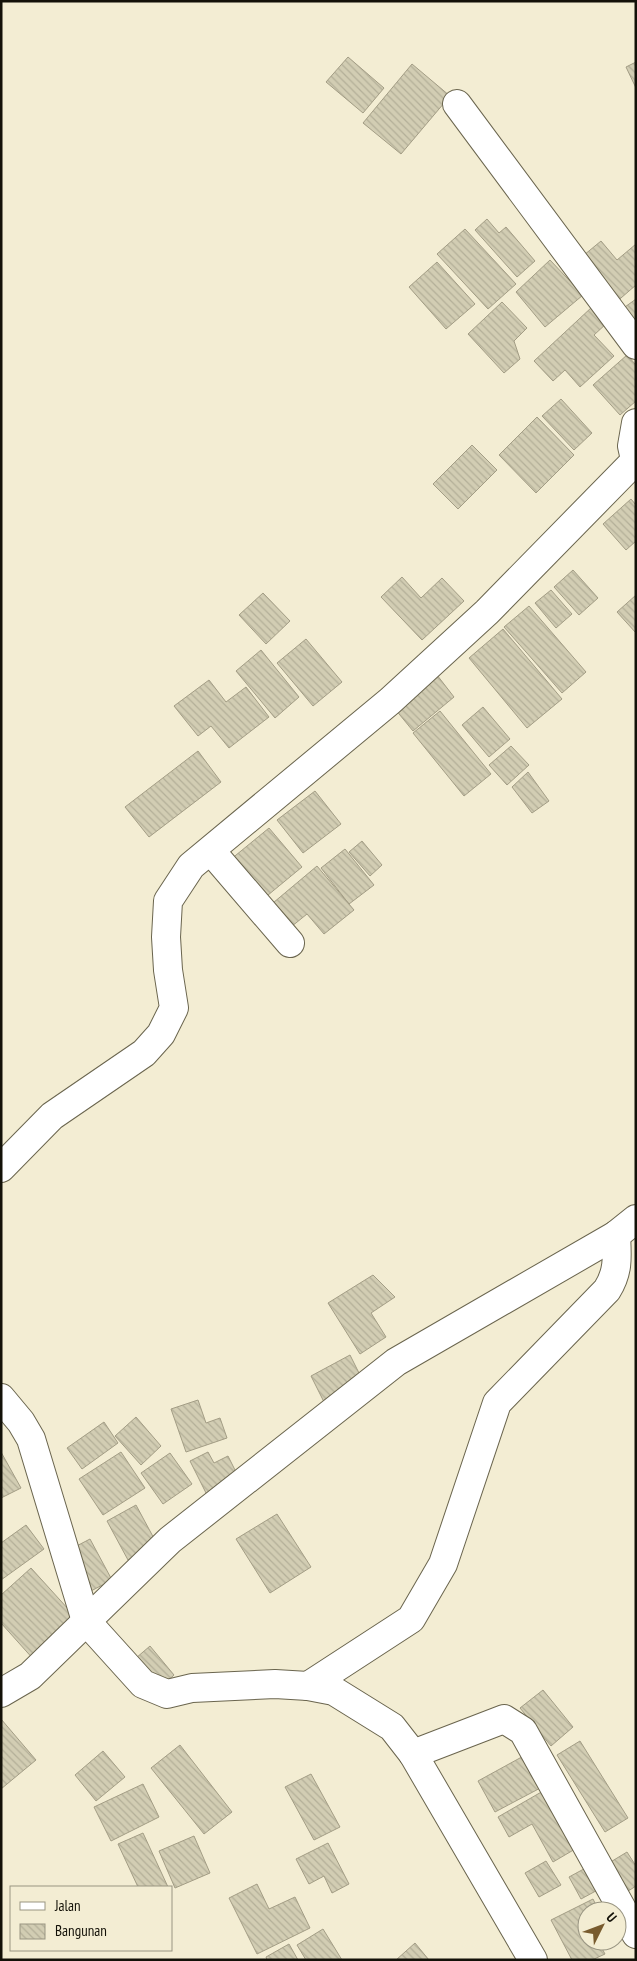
<svg xmlns="http://www.w3.org/2000/svg" width="637" height="1961" font-family="'PT Sans Narrow',sans-serif">
	<style>
		.building { fill: url(#building-back-hatch); stroke: #a39d85 }
		.lines { fill: none; stroke-linecap: round; stroke-linejoin: round }
		.minor-casing { stroke: #6a654e; stroke-width: 30 }
		.minor { stroke: #fff; stroke-width: 28 }
	</style>
	<defs>
		<pattern id="building-back-hatch" width="6" height="6" patternUnits="userSpaceOnUse" patternTransform="scale(1.25)"><rect width="6" height="6" fill="#d2cdb3"/><path d="M-1 5l2 2M0 0l6 6M5-1l2 2" fill="none" stroke="#b3af98"/></pattern>
	</defs>
	<rect width="100%" height="100%" fill="#f3edd3"/>
	<g class="building">
		<polygon points="348,57 384,88 363,113 326,82"/>
		<polygon points="636,62 636,88 626,67"/>
		<polygon points="412,64 450,96 401,154 363,123"/>
		<polygon points="487,219 499,233 506,227 535,261 517,277 475,230"/>
		<polygon points="465,229 516,284 488,309 437,254"/>
		<polygon points="601,241 617,260 636,244 636,285 614,304 578,260"/>
		<polygon points="550,260 583,295 545,327 516,292"/>
		<polygon points="437,262 475,304 446,329 409,287"/>
		<polygon points="636,299 636,335 618,312"/>
		<polygon points="502,302 527,328 514,341 520,359 504,373 468,334"/>
		<polygon points="592,307 607,323 594,335 614,356 580,387 565,370 553,381 534,361"/>
		<polygon points="627,355 636,365 636,401 620,415 593,385"/>
		<polygon points="561,399 592,433 574,450 542,416"/>
		<polygon points="537,417 574,455 536,493 499,455"/>
		<polygon points="472,445 497,470 458,509 433,484"/>
		<polygon points="631,499 636,505 636,541 626,550 603,524"/>
		<polygon points="573,570 598,598 579,615 554,587"/>
		<polygon points="402,577 421,598 442,578 464,601 422,640 381,597"/>
		<polygon points="551,590 572,614 556,628 535,603"/>
		<polygon points="263,593 290,621 266,644 239,615"/>
		<polygon points="636,595 636,633 617,612"/>
		<polygon points="529,606 586,672 562,693 504,627"/>
		<polygon points="503,629 562,699 527,728 469,658"/>
		<polygon points="306,639 342,682 313,706 277,663"/>
		<polygon points="261,650 299,697 275,718 236,671"/>
		<polygon points="437,675 454,697 413,731 395,709"/>
		<polygon points="209,680 226,702 246,687 269,717 229,748 211,726 198,736 174,706"/>
		<polygon points="483,707 510,739 489,757 462,725"/>
		<polygon points="440,711 491,774 464,796 413,733"/>
		<polygon points="511,746 529,765 507,785 489,765"/>
		<polygon points="198,751 221,782 149,837 125,807"/>
		<polygon points="528,772 549,801 532,813 512,787"/>
		<polygon points="315,791 341,824 303,853 277,820"/>
		<polygon points="269,828 302,867 262,900 230,860"/>
		<polygon points="362,841 382,865 370,876 349,852"/>
		<polygon points="345,849 374,885 349,904 321,868"/>
		<polygon points="317,866 354,910 324,934 307,914 286,931 267,908"/>
		<polygon points="373,1275 395,1297 371,1313 386,1337 360,1354 328,1303"/>
		<polygon points="350,1355 363,1381 324,1402 311,1376"/>
		<polygon points="198,1400 206,1423 220,1418 227,1438 186,1452 171,1409"/>
		<polygon points="136,1417 161,1446 141,1465 115,1436"/>
		<polygon points="104,1422 118,1443 82,1469 67,1448"/>
		<polygon points="1,1452 21,1488 1,1498"/>
		<polygon points="121,1452 145,1488 103,1515 79,1479"/>
		<polygon points="208,1452 214,1463 228,1456 240,1480 207,1495 190,1461"/>
		<polygon points="170,1453 192,1484 163,1504 141,1473"/>
		<polygon points="136,1505 157,1544 128,1560 107,1521"/>
		<polygon points="277,1514 311,1567 270,1593 236,1539"/>
		<polygon points="26,1525 44,1549 1,1580 1,1543"/>
		<polygon points="90,1539 112,1580 89,1592 67,1551"/>
		<polygon points="31,1568 79,1621 35,1661 1,1623 1,1595"/>
		<polygon points="150,1646 174,1675 161,1687 136,1658"/>
		<polygon points="543,1690 573,1727 551,1746 520,1708"/>
		<polygon points="1,1719 36,1760 1,1789"/>
		<polygon points="580,1741 628,1818 605,1832 557,1755"/>
		<polygon points="180,1745 232,1812 204,1834 151,1768"/>
		<polygon points="103,1751 125,1777 96,1801 75,1775"/>
		<polygon points="529,1753 546,1785 495,1812 478,1781"/>
		<polygon points="311,1774 340,1827 314,1840 285,1787"/>
		<polygon points="143,1784 159,1817 111,1841 94,1807"/>
		<polygon points="550,1787 582,1845 553,1862 532,1824 509,1837 498,1817"/>
		<polygon points="143,1833 168,1887 138,1887 118,1844"/>
		<polygon points="194,1836 210,1873 175,1888 159,1851"/>
		<polygon points="328,1843 349,1884 332,1893 324,1876 309,1884 296,1859"/>
		<polygon points="627,1852 636,1866 636,1886 622,1895 604,1866"/>
		<polygon points="546,1861 561,1885 539,1897 525,1873"/>
		<polygon points="593,1864 605,1886 581,1899 569,1877"/>
		<polygon points="257,1884 269,1909 295,1897 310,1928 257,1954 229,1898"/>
		<polygon points="593,1899 599,1911 587,1911 587,1941 598,1941 605,1954 592,1960 572,1960 551,1920"/>
		<polygon points="323,1929 342,1960 306,1960 297,1945"/>
		<polygon points="415,1943 429,1960 396,1960"/>
		<polygon points="289,1944 298,1960 267,1960 266,1957"/>
	</g>
	<g class="lines">
		<g class="minor-casing">
			<g id="minor">
				<polyline points="457,104 636,345"/>
				<polyline points="636,423 632,446 636,464"/>
				<polyline points="211,851 290,943"/>
				<polyline points="1,1168 52,1116 144,1053 161,1034 174,1008 168,970 166,937 168,901 191,866 390,701 487,612 634,462"/>
				<polyline points="1,1398 21,1422 31,1439 86,1621 143,1684 167,1694 192,1688 275,1684 308,1686 334,1691 392,1727 413,1754 533,1960"/>
				<path d="M308 1686 411 1619 443 1564 497 1403 607 1290C619 1271 617 1256 616 1235"/>
				<polyline points="1,1693 30,1676 170,1540 396,1362 616,1235 636,1219"/>
				<polyline points="413,1754 504,1719 523,1731 636,1934"/>
			</g>
		</g>
		<use href="#minor" class="minor"/>
	</g>
	<rect width="637" height="1961" fill="none" stroke="#131108" stroke-width="5"/>
	<rect x="10" y="1886" width="162" height="65" fill="#f3edd3" stroke="#999582"/>
	<rect x="20" y="1902" width="25" height="8" fill="#ffffff" stroke="#999582"/>
	<text x="55" y="1911" font-size="15" fill="#131108">Jalan</text>
	<rect x="20" y="1924" width="25" height="15" fill="url(#building-back-hatch)" stroke="#999582"/>
	<text x="55" y="1936" font-size="15" fill="#131108">Bangunan</text>
	<g transform="translate(602 1926) rotate(48)"><circle r="24" fill="#f3edd3" stroke="#999582"/>
	<path d="M0-4L9 19L0 12L-9 19Z" fill="#785b2e"/>
	<text y="-8" font-size="14" font-weight="bold" text-anchor="middle" fill="#131108">U</text>
	</g>
</svg>
